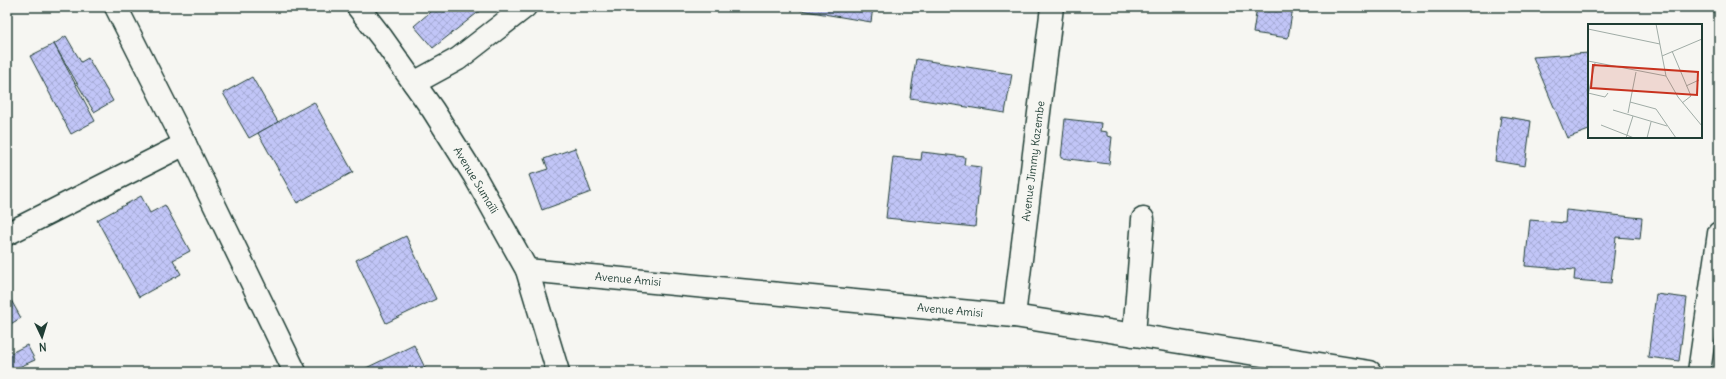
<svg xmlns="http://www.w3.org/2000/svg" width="1726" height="379" font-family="Delius,sans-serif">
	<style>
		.building { fill: url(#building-cross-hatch); stroke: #1f3d34 }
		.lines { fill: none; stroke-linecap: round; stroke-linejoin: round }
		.minor-casing { stroke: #1f3d34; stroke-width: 25 }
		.minor { stroke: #f6f6f2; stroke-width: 22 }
		.labels { text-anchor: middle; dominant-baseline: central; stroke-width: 3.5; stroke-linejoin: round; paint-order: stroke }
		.street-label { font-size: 11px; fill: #1f3d34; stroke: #f6f6f2 }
		.inset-road { fill: none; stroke: #a0aca6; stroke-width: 1 }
		.view { fill: #c8321e; fill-opacity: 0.15; stroke: #c8321e; stroke-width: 2 }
		.inset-edge { fill: none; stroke: #1f3d34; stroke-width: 2 }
	</style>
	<defs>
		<pattern id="building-cross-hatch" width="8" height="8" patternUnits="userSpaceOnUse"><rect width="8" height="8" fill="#c1c5f7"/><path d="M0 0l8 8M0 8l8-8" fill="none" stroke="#a5aad4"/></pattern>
	</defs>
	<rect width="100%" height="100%" fill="#f6f6f2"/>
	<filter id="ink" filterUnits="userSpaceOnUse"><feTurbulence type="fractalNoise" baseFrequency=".025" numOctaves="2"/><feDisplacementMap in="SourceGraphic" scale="8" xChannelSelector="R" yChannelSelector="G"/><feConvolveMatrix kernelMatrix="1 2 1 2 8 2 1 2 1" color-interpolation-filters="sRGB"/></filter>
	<g filter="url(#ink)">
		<g class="building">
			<polygon points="436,7 479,7 481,10 433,48 414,26"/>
			<polygon points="801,7 873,7 871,22 800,10"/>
			<polygon points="1257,7 1293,7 1288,38 1253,33"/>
			<polygon points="66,36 81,62 88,58 113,101 94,112 54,44"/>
			<polygon points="54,44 95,121 71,134 30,56"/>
			<polygon points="1589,53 1589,130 1567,138 1533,57"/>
			<polygon points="916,59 1012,74 1005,113 910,98"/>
			<polygon points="252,77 278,122 249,138 223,93"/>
			<polygon points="314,102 353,172 297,203 258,133"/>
			<polygon points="1501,116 1531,121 1525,166 1495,161"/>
			<polygon points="1065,119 1101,123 1100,131 1107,132 1107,136 1112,137 1109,164 1061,158"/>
			<polygon points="575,148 591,192 542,210 529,175 548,169 544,159"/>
			<polygon points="922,152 965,157 964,165 981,167 975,227 886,218 893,157 921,160"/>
			<polygon points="141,196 150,213 165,205 190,251 173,260 181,274 139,297 97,220"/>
			<polygon points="1566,210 1642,218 1640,239 1616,237 1611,283 1574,280 1575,270 1525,266 1530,220 1565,223"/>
			<polygon points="406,236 436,299 386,323 356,260"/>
			<polygon points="7,293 21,318 7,326"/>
			<polygon points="1656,294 1687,298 1679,361 1648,357"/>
			<polygon points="27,345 35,360 8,372 7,355"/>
			<polygon points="414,345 427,372 363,372 362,370"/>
		</g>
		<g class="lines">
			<g class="minor-casing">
				<g id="minor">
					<polyline points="116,7 185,144 295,372"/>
					<polyline points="358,7 382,38 433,110 474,175 527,270 558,372"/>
					<polyline points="414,83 458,59 525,7"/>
					<polyline points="7,234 185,144"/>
					<polyline points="527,270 1014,316 1370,372"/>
					<polyline points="1014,316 1052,7"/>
					<polyline points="1134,335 1143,219"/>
					<polyline points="1699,372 1719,233"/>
				</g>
			</g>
			<use href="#minor" class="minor"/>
		</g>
	</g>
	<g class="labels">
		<g class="street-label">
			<text transform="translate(1033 161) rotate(-83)">Avenue Jimmy Kazembe</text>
			<text transform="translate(476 180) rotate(59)">Avenue Sumaïli</text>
			<text transform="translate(628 279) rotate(5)">Avenue Amisi</text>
			<text transform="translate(950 310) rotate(5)">Avenue Amisi</text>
		</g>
	</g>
	<g transform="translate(1588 24)">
		<rect width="114" height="114" fill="#f6f6f2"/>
		<path class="inset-road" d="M68 0 78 52 90 73 114 102M0 5 72 20M84 27 103 72 94 79M74 32 114 15M0 37 78 52M98 62 111 56M0 69 17 73 20 69M0 71 7 39M42 78 68 85 88 114M25 86 79 102M40 89 48 48M13 101 46 114M38 114 45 92M59 114 63 98"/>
		<path class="view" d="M5 41 110 48 109 71 3 64Z"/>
		<rect width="114" height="114" class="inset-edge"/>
	</g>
	<rect width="1726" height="379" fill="none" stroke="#f6f6f2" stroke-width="24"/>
	<rect x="12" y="12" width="1702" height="355" fill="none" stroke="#1f3d34" stroke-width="1.5" filter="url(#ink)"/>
	<g transform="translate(42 337) rotate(176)" stroke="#f6f6f2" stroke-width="3" paint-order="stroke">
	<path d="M0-3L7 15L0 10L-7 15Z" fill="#1f3d34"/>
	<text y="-6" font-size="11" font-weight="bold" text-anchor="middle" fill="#1f3d34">N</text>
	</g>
</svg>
